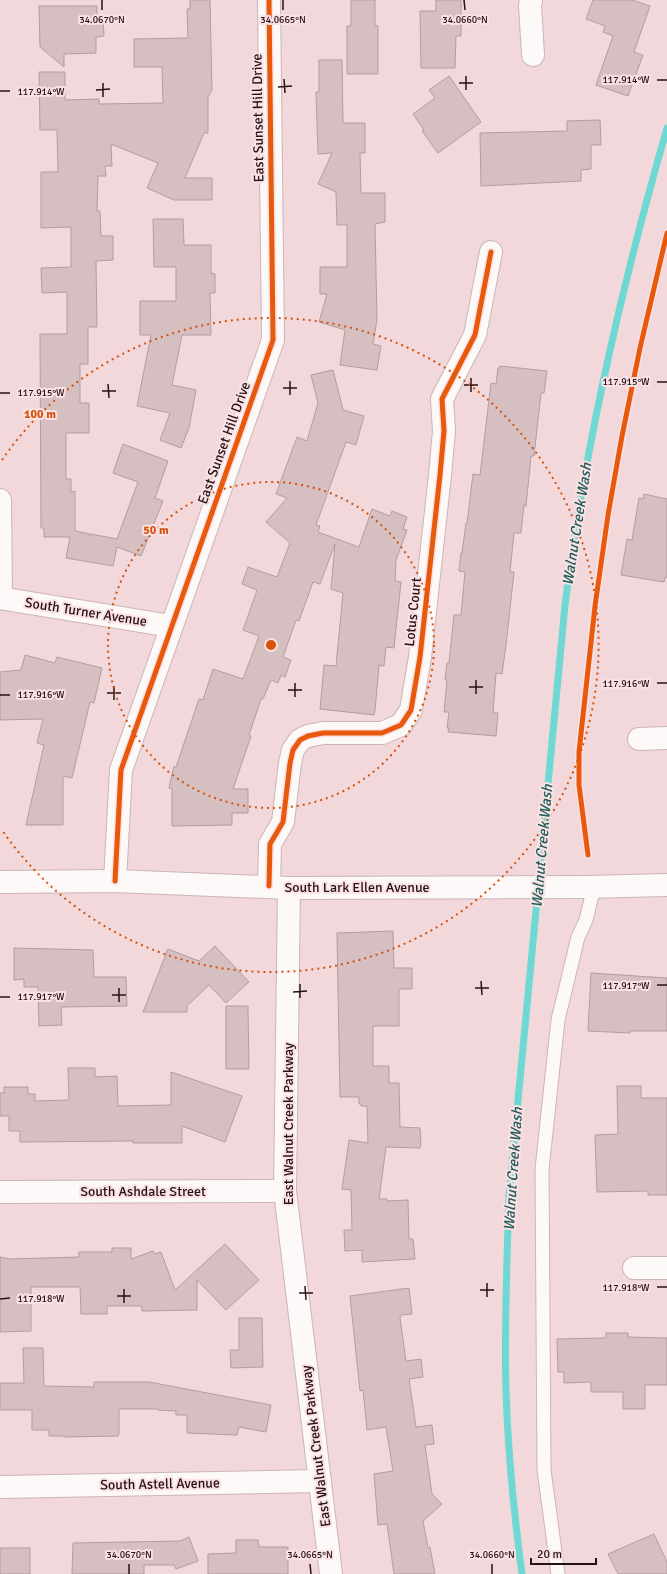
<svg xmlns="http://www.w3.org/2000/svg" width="667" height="1574" font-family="Signika,sans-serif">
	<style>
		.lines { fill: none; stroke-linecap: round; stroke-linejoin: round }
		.stream { stroke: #6fd7d4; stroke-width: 7 }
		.building { fill: #d5bfc1; stroke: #b39d9f }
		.service-casing { stroke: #cbb5b7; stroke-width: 15 }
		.minor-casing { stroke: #cbb5b7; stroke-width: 24 }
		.tertiary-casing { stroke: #cbb5b7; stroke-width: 24 }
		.service { stroke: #fdf9f9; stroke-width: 13 }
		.minor { stroke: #fdf9f9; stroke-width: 22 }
		.tertiary { stroke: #fdf9f9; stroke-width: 22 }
		.cycleway-casing { stroke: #fae1e3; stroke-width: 8 }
		.cycleway { stroke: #e8590c; stroke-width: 5 }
		.ticks { fill: none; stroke: #261215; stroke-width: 1.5 }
		.ring { fill: none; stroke: #d5520d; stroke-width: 2; stroke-dasharray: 2 4 }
		.labels { text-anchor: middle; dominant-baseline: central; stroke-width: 4; stroke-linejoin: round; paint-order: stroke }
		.street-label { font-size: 14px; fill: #261215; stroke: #fae1e3 }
		.water-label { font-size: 15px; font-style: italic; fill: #205e5c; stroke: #fae1e3 }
		.ticks-label { font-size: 10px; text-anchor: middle; fill: #261215; stroke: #fae1e3; stroke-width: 4; stroke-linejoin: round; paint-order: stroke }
		.centre { fill: #d5520d; stroke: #fae1e3; stroke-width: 2 }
		.ring-label { font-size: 12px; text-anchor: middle; font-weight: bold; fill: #d5520d; stroke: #fae1e3; stroke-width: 4; stroke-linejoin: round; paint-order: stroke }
	</style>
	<rect width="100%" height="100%" fill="#f2d8da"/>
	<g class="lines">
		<path class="stream" d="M522 1574C514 1514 508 1453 506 1392 504 1326 507 1260 509 1195L565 605C585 443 622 285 667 128"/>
	</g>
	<g class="building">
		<polygon points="190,0 210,0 212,90 208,97 208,133 204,133 185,178 212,178 212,200 174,200 147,188 158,163 111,144 112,166 105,166 106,176 98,176 97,211 100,211 101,236 113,236 113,260 96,261 97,327 88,327 88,364 80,364 80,403 89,403 89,433 66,433 66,479 71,479 71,492 75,491 75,531 90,534 90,536 91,534 117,539 138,482 113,473 123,444 168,461 155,498 163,501 141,556 117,547 113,566 66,558 70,537 44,537 44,528 41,528 40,334 67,334 67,292 42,293 41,268 71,267 71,227 41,228 41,172 58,172 57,130 40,130 39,72 65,72 65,100 99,99 99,104 163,103 162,67 134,67 134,39 188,38 187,9 190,9"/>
		<polygon points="351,0 375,0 375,26 378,26 378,74 347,74 347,26 351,26"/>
		<polygon points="436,0 461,0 461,36 456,36 455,68 421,68 420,11 436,11"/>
		<polygon points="593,0 632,0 650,6 634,52 643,55 628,96 596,85 613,36 603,32 605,26 586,19"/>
		<polygon points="39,6 97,6 97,17 103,17 104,36 96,37 96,53 64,54 64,67 40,47"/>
		<polygon points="319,60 342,60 343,123 365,123 365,153 360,153 361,193 385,193 385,222 375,224 377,319 373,344 381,346 377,370 340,365 345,330 319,322 327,294 320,294 320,267 347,267 347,225 337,225 336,192 318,184 332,153 318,154 316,92 319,92"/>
		<polygon points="449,76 481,122 438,153 422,131 424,130 413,114 435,98 429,90"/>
		<polygon points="600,120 601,145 591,145 591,169 581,170 581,181 481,186 480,133 567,131 567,121"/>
		<polygon points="153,219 183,219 184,245 211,245 211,273 215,274 215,293 210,293 211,335 182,335 172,385 196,390 189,428 181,448 160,440 170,413 137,406 151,335 140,335 140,301 176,301 176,267 154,267"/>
		<polygon points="500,366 547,371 544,393 541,393 534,456 531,456 526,506 524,505 521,533 514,533 510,572 514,572 506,645 502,674 496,673 493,713 498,713 496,736 448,732 449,728 447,728 449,712 444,712 447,680 445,680 447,663 449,663 454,615 461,615 465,572 459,571 461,553 462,553 466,523 467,523 473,474 480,475 491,383 496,384 498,368 500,368"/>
		<polygon points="333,370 343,410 364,416 356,445 346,442 316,525 320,526 318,532 359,547 372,509 390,516 392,511 407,517 403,529 407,530 396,560 395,581 401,582 394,648 386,647 384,666 379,665 375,711 374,715 320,709 324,665 336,666 343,593 331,589 335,544 320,584 313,582 299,621 296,620 283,657 291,660 285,677 281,675 278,683 271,680 263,699 261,699 249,735 251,736 233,789 248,789 248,813 232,813 232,825 172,826 172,789 169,788 174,766 176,767 199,699 203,700 213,669 243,679 259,636 243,630 257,590 242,584 248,567 277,577 290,543 266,522 287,498 276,494 297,437 307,441 318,403 311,375"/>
		<polygon points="644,494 667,499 667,578 665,577 664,582 621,575 627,539 632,540 639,498 643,499"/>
		<polygon points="25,655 55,663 57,657 102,668 94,703 90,702 72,778 63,776 63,825 26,825 44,745 37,743 43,719 0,720 0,672 21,670"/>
		<polygon points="393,931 394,968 412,968 412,989 399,989 399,1026 373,1026 373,1066 389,1066 389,1083 399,1083 400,1127 420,1128 421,1145 420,1148 386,1147 379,1199 387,1199 387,1201 408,1200 409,1239 413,1239 415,1259 362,1262 362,1250 345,1251 344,1230 352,1230 351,1190 342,1189 349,1140 368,1143 367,1106 361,1106 361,1104 359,1104 359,1097 340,1097 337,933"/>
		<polygon points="215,946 249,982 226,1003 209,985 187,1006 187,1012 143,1012 168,949 199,961"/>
		<polygon points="14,948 93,950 94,977 126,977 127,1006 61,1007 62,1025 39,1026 38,987 24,987 24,979 14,980"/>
		<polygon points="591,973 667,978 667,1031 630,1031 630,1033 588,1031"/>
		<polygon points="226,1006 248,1006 249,1069 226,1069"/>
		<polygon points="68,1068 95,1068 95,1077 117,1076 118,1106 171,1105 171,1072 242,1096 225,1142 182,1126 182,1143 133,1143 133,1141 20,1142 20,1131 9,1131 9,1116 0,1116 0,1093 4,1093 4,1087 28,1087 28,1094 35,1094 35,1101 69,1100"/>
		<polygon points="617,1086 641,1086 641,1098 667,1098 667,1195 648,1195 648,1191 597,1192 595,1135 618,1134"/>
		<polygon points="225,1244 259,1280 226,1310 197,1280 197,1310 142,1311 142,1306 107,1306 107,1314 81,1314 80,1287 31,1287 31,1331 0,1332 0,1257 10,1259 79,1257 79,1252 112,1252 112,1248 131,1248 131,1259 153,1251 155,1254 161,1252 175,1290"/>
		<polygon points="409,1288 412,1314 401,1315 400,1318 406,1361 421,1359 423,1377 409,1379 416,1427 432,1425 434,1444 425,1445 432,1494 442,1504 423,1521 428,1548 430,1547 435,1574 394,1574 387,1524 378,1525 374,1474 393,1471 386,1427 367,1430 363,1390 360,1391 350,1296"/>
		<polygon points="239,1318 262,1318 263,1367 231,1368 230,1350 239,1350"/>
		<polygon points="606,1333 628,1333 628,1337 667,1338 667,1385 645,1385 645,1409 623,1409 623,1392 591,1392 591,1382 564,1383 564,1372 558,1372 557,1339 606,1338"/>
		<polygon points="23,1348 43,1348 44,1386 94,1387 94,1382 149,1382 271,1405 266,1432 239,1427 237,1435 187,1433 187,1415 176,1415 176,1411 158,1410 158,1409 119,1409 119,1433 118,1436 64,1437 64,1436 49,1436 49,1430 32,1430 32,1410 0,1410 0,1383 24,1383"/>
		<polygon points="654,1534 667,1562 667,1574 618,1574 608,1554"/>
		<polygon points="189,1537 198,1561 176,1569 174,1565 144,1565 144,1574 72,1574 73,1543 180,1541"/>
		<polygon points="236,1540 258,1540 259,1547 288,1547 288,1574 208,1574 208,1554 236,1553"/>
		<rect x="0" y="1548" width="30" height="26"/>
	</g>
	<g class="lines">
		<g class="service-casing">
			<polyline id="service" points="558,1574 544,1470 542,1169 558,1020 578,937 586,920 594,887"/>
		</g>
		<g class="minor-casing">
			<g id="minor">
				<polyline points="531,0 530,5 533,55"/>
				<polyline points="0,500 1,598"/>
				<polyline points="0,598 171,626"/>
				<polyline points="639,739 667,738"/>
				<polyline points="115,881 121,770 273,340 269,0"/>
				<polyline points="269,886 270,844 283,822 290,763 293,750 300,740 308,736 323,733 382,733 401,725 411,710 420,657 440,475 444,431 442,399 475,335 491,252"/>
				<polyline points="289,888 285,1191 331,1574"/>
				<polyline points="0,1192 285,1191"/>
				<polyline points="634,1268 667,1268"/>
				<polyline points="0,1487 320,1481"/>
			</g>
		</g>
		<g class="tertiary-casing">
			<polyline id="tertiary" points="0,882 115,881 289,888 586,887 667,885"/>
		</g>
		<use href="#service" class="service"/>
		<use href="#minor" class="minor"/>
		<use href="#tertiary" class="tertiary"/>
		<g class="cycleway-casing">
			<g id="cycleway">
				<polyline points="588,855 579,785 579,752 595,606 608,515 622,436 640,348 667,233"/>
				<polyline points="115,881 121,770 273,340 269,0"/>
				<polyline points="269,886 270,844 283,822 290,763 293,750 300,740 308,736 323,733 382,733 401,725 411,710 420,657 440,475 444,431 442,399 475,335 491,252"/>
			</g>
		</g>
		<use href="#cycleway" class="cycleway"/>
	</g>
	<path class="ticks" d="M102 0V10M283 0V10M464 0 465 10M466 76V90M284 79 285 93M657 80H667M103 83V97M459 83H473M278 87 292 86M96 90 110 89M0 91H10M471 378V392M290 381V395M657 382H667M108 384 109 398M464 385H478M283 388H297M102 391H116M0 393H10M476 680V694M295 683V697M657 683H667M114 686V700M469 687H483M288 690H302M107 693H121M0 695H10M481 981 482 995M300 984V998M657 985H667M119 988V1002M475 988H489M293 992 307 991M112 995H126M0 997H10M487 1283V1297M305 1286 306 1300M657 1287H667M124 1289V1303M480 1290H494M299 1293H313M117 1296H131M0 1299 10 1298M129 1564V1574M310 1564 311 1574M492 1564V1574"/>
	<g class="ring">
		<circle cx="271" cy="645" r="163"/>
		<path d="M2 460A327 327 0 1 1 2 830"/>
	</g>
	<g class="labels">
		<g class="street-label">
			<text transform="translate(258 118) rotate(-91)">East Sunset Hill Drive</text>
			<text transform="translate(224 443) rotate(-70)">East Sunset Hill Drive</text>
			<text transform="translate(86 612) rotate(9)">South Turner Avenue</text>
			<text transform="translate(413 612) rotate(-84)">Lotus Court</text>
			<text x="357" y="887">South Lark Ellen Avenue</text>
			<text transform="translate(288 1124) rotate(-90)">East Walnut Creek Parkway</text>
			<text x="143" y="1191">South Ashdale Street</text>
			<text transform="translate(316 1446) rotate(-97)">East Walnut Creek Parkway</text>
			<text transform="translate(160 1484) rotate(-1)">South Astell Avenue</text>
		</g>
		<g class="water-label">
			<text transform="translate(577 524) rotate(-81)">Walnut Creek Wash</text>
			<text transform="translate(542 846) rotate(-85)">Walnut Creek Wash</text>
			<text transform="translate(513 1169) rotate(-86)">Walnut Creek Wash</text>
		</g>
	</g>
	<g class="ticks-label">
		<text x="102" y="23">34.0670°N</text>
		<text x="283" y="23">34.0665°N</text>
		<text x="465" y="23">34.0660°N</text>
		<text x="626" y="83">117.914°W</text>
		<text x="41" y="95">117.914°W</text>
		<text x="626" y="385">117.915°W</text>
		<text x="41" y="396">117.915°W</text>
		<text x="626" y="687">117.916°W</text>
		<text x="41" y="698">117.916°W</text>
		<text x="626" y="989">117.917°W</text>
		<text x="41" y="1000">117.917°W</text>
		<text x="626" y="1291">117.918°W</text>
		<text x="41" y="1302">117.918°W</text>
		<text x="129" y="1558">34.0670°N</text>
		<text x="310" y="1558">34.0665°N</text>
		<text x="492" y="1558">34.0660°N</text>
	</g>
	<circle cx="271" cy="645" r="6" class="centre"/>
	<g class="ring-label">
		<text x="40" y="418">100 m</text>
		<text x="156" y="534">50 m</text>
	</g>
	<path d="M531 1558v6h65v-6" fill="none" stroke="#261215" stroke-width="2"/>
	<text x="537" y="1558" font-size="12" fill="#261215" stroke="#fae1e3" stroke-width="3" paint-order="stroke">20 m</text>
</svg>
